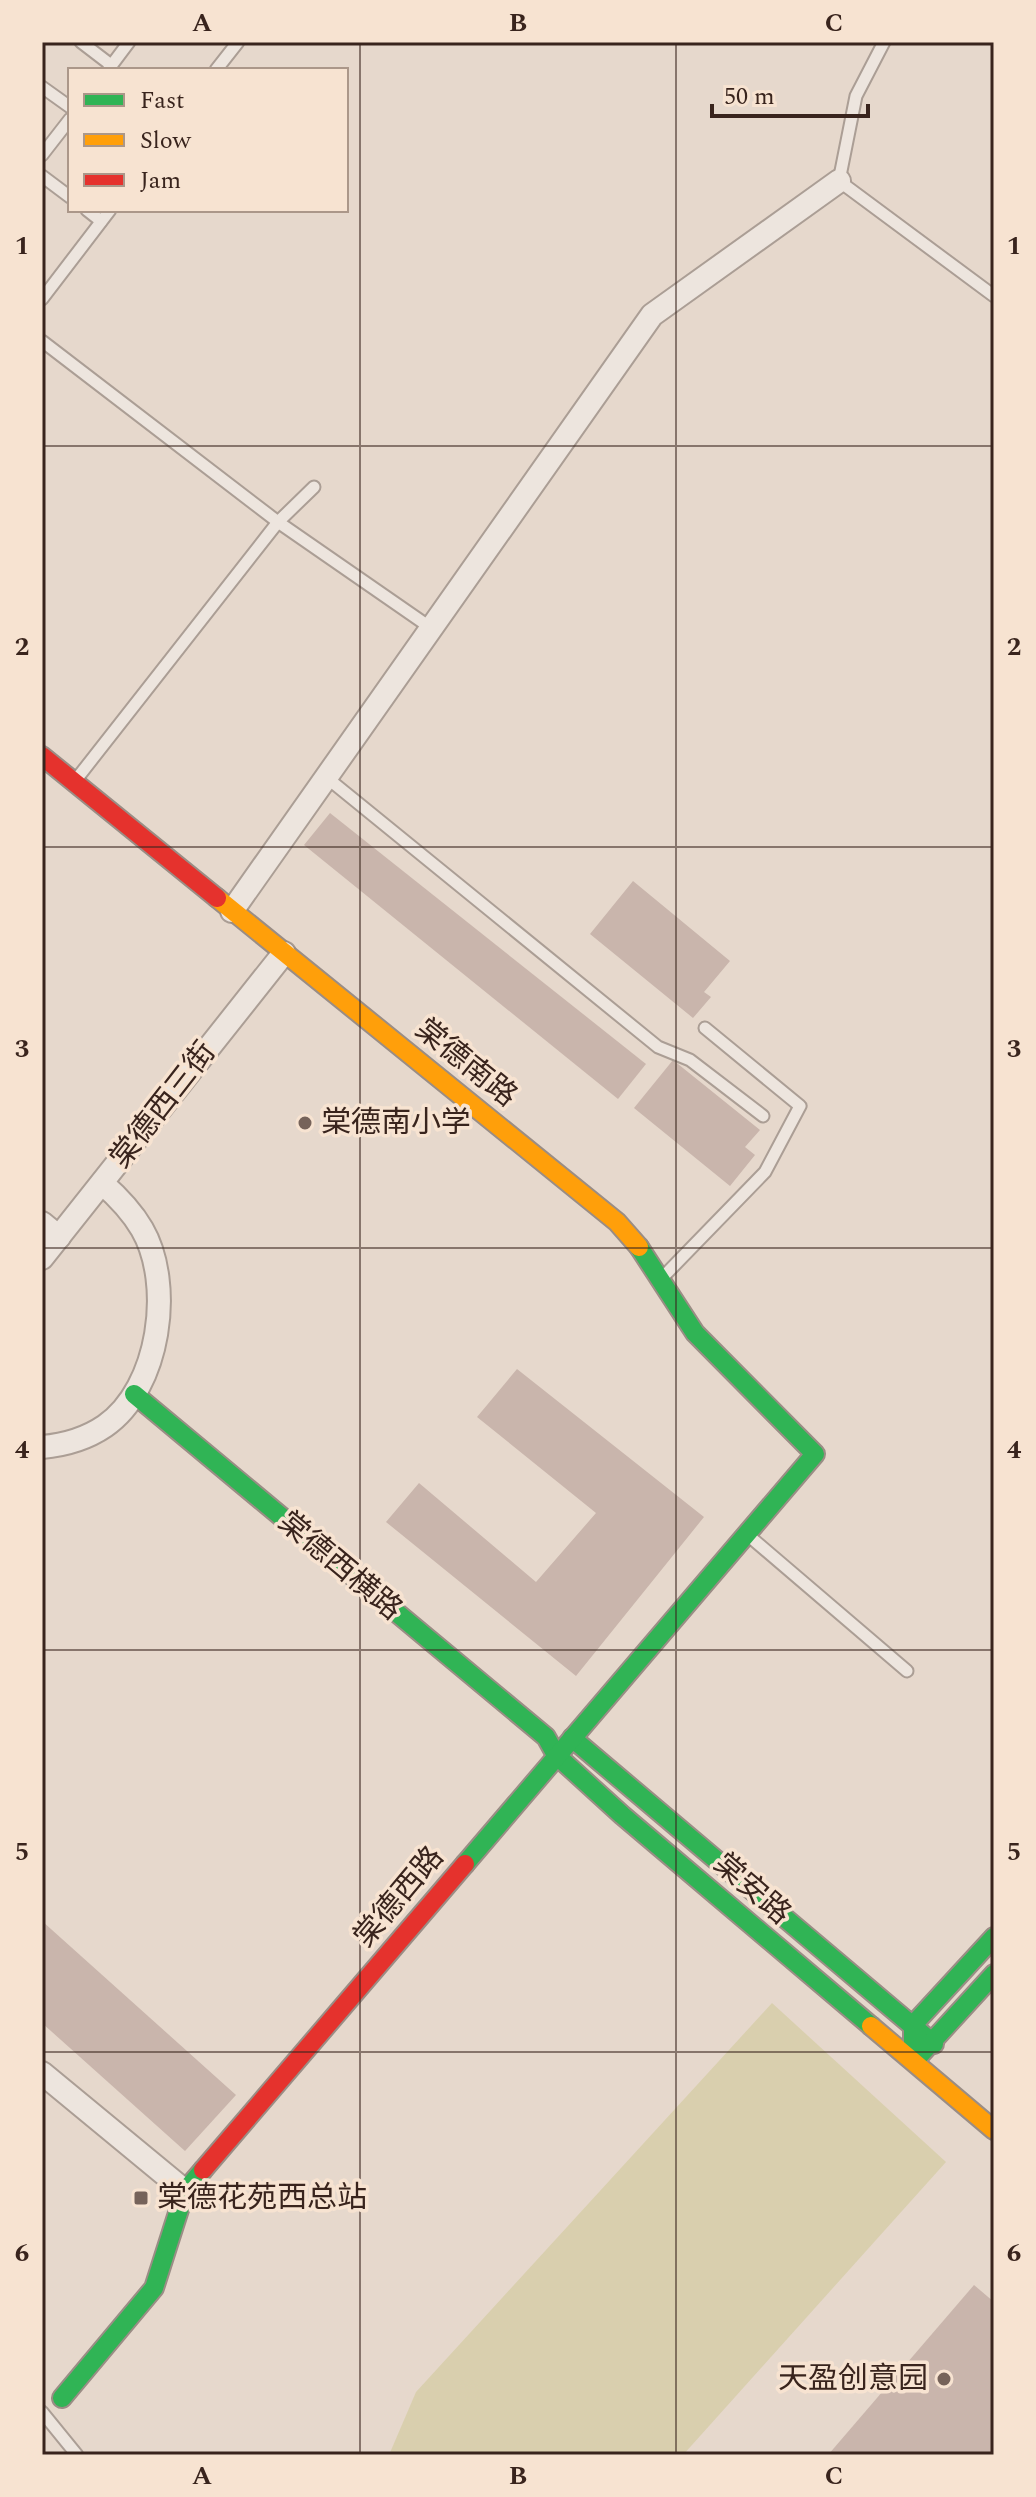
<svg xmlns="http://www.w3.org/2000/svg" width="1036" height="2497" font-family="Spectral,'Noto Sans SC',serif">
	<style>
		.green { fill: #d9cfae }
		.building { fill: #c9b5ac }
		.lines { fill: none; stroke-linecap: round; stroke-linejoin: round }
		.lane-casing { stroke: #ab9e95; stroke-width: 15 }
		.street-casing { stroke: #ab9e95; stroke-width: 26 }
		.fast-casing { stroke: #9a8d85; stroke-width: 22 }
		.slow-casing { stroke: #9a8d85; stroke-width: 22 }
		.jam-casing { stroke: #9a8d85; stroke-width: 22 }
		.lane { stroke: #ede5de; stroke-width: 11 }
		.street { stroke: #ede5de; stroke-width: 22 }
		.fast { stroke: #30b455; stroke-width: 18 }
		.slow { stroke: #ff9f0a; stroke-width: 18 }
		.jam { stroke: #e5322d; stroke-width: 18 }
		.grid { fill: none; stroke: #39241d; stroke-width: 2; stroke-opacity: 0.55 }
		.poi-dot { fill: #76635a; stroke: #f7e3d1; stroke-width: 3 }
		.labels { text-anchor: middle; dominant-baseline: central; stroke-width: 7; stroke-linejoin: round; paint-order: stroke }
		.street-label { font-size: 30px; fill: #39241d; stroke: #f7e3d1 }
		.poi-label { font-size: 30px; fill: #39241d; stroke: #f7e3d1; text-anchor: start }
		.neatline { fill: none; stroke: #39241d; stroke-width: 3 }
		.grid-label { font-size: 26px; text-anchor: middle; font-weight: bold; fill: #39241d }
	</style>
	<rect width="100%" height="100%" fill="#e6d8cc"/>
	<polygon class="green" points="772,2003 946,2162 683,2455 389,2455 416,2392"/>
	<g class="building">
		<polygon points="330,813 646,1064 618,1099 304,845"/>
		<polygon points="633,881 730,961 704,992 711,997 693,1018 590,934"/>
		<polygon points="673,1060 760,1130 745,1147 755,1155 730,1186 634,1108"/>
		<polygon points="517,1369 704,1517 576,1676 386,1522 419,1483 536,1582 596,1513 477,1417"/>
		<polygon points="42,1921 236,2095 185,2151 42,2023"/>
		<polygon points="974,2285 994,2302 994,2455 828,2455"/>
	</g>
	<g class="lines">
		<g class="lane-casing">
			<g id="lane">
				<polyline points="81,42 111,65"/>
				<polyline points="884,42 856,96 839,181 994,296"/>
				<polyline points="108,70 129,42"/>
				<polyline points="216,70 238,42"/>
				<polyline points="42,87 70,107"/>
				<polyline points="42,155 70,119"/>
				<polyline points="42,176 70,197"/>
				<polyline points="87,210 101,221"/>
				<polyline points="42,299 110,210"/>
				<polyline points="42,341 278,522 431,628"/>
				<polyline points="326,777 658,1047 690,1060 763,1116"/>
				<polyline points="75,781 278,522 314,487"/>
				<polyline points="662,1278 765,1172 800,1106 705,1028"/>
				<polyline points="749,1536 907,1671"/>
				<polyline points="42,2412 77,2455"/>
			</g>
		</g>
		<g class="street-casing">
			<g id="street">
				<polyline points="232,911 652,315 839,181"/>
				<polyline points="42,1223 59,1237"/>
				<polyline points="42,1258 284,953"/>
				<path d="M42 1447C65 1445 86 1439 105 1426 160 1388 174 1284 142 1229 131 1210 118 1197 102 1183"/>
				<polyline points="42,2073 185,2191"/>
			</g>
		</g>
		<g class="fast-casing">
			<g id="fast">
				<polyline points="134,1394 546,1737 556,1755 622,1815 871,2026"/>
				<polyline points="572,1738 934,2044"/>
				<polyline points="465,1864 815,1454 695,1333 639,1247"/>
				<polyline points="913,2045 913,2025 994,1937"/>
				<polyline points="919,2056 994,1974"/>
				<polyline points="62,2398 154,2288 185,2191 203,2170"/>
			</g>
		</g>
		<g class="slow-casing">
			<g id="slow">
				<polyline points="217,898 617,1222 639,1247"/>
				<polyline points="871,2026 994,2130"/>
			</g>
		</g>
		<g class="jam-casing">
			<g id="jam">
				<polyline points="42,756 217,898"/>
				<polyline points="203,2170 465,1864"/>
			</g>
		</g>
		<use href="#lane" class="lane"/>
		<use href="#street" class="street"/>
		<use href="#fast" class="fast"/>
		<use href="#slow" class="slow"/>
		<use href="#jam" class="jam"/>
	</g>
	<path class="grid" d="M360 42V2455M676 42V2455M42 446H994M42 847H994M42 1248H994M42 1650H994M42 2052H994"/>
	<g class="poi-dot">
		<circle cx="305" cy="1123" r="8"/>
		<rect x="133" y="2190" width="16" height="16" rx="4"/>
		<circle cx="944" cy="2379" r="8"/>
	</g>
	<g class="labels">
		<g class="street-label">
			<text transform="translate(466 1063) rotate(39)">棠德南路</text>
			<text transform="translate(163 1105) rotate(-52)">棠德西三街</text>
			<text transform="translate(340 1566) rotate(40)">棠德西横路</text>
			<text transform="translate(752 1889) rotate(41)">棠安路</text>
			<text transform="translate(399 1897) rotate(-50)">棠德西路</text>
		</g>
		<g class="poi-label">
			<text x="321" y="1123">棠德南小学</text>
			<text x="157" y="2198">棠德花苑西总站</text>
			<text x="928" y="2379" text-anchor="end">天盈创意园</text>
		</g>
	</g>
	<rect width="1036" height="2497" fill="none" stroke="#f7e3d1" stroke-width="88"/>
	<rect x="68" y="68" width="280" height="144" fill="#f7e3d1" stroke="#ab9789" stroke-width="2"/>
	<rect x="84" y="94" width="40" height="12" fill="#30b455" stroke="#ab9789" stroke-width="2"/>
	<text x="140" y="108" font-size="24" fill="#39241d">Fast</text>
	<rect x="84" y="134" width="40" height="12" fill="#ff9f0a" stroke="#ab9789" stroke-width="2"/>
	<text x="140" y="148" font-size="24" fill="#39241d">Slow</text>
	<rect x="84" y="174" width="40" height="12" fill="#e5322d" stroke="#ab9789" stroke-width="2"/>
	<text x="140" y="188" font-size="24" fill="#39241d">Jam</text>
	<path d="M712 104v12h156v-12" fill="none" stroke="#39241d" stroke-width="4"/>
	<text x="724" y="104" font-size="24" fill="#39241d" stroke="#f7e3d1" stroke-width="6" paint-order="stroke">50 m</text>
	<rect x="44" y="44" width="948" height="2409" class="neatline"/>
	<g class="grid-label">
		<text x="202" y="31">A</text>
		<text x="518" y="31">B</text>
		<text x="834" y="31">C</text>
		<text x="22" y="254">1</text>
		<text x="1014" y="254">1</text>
		<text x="22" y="655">2</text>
		<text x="1014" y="655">2</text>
		<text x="22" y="1057">3</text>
		<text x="1014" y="1057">3</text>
		<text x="22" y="1458">4</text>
		<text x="1014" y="1458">4</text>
		<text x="22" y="1860">5</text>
		<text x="1014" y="1860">5</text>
		<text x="22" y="2261">6</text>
		<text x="1014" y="2261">6</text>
		<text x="202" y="2484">A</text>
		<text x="518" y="2484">B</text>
		<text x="834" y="2484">C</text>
	</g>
</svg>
